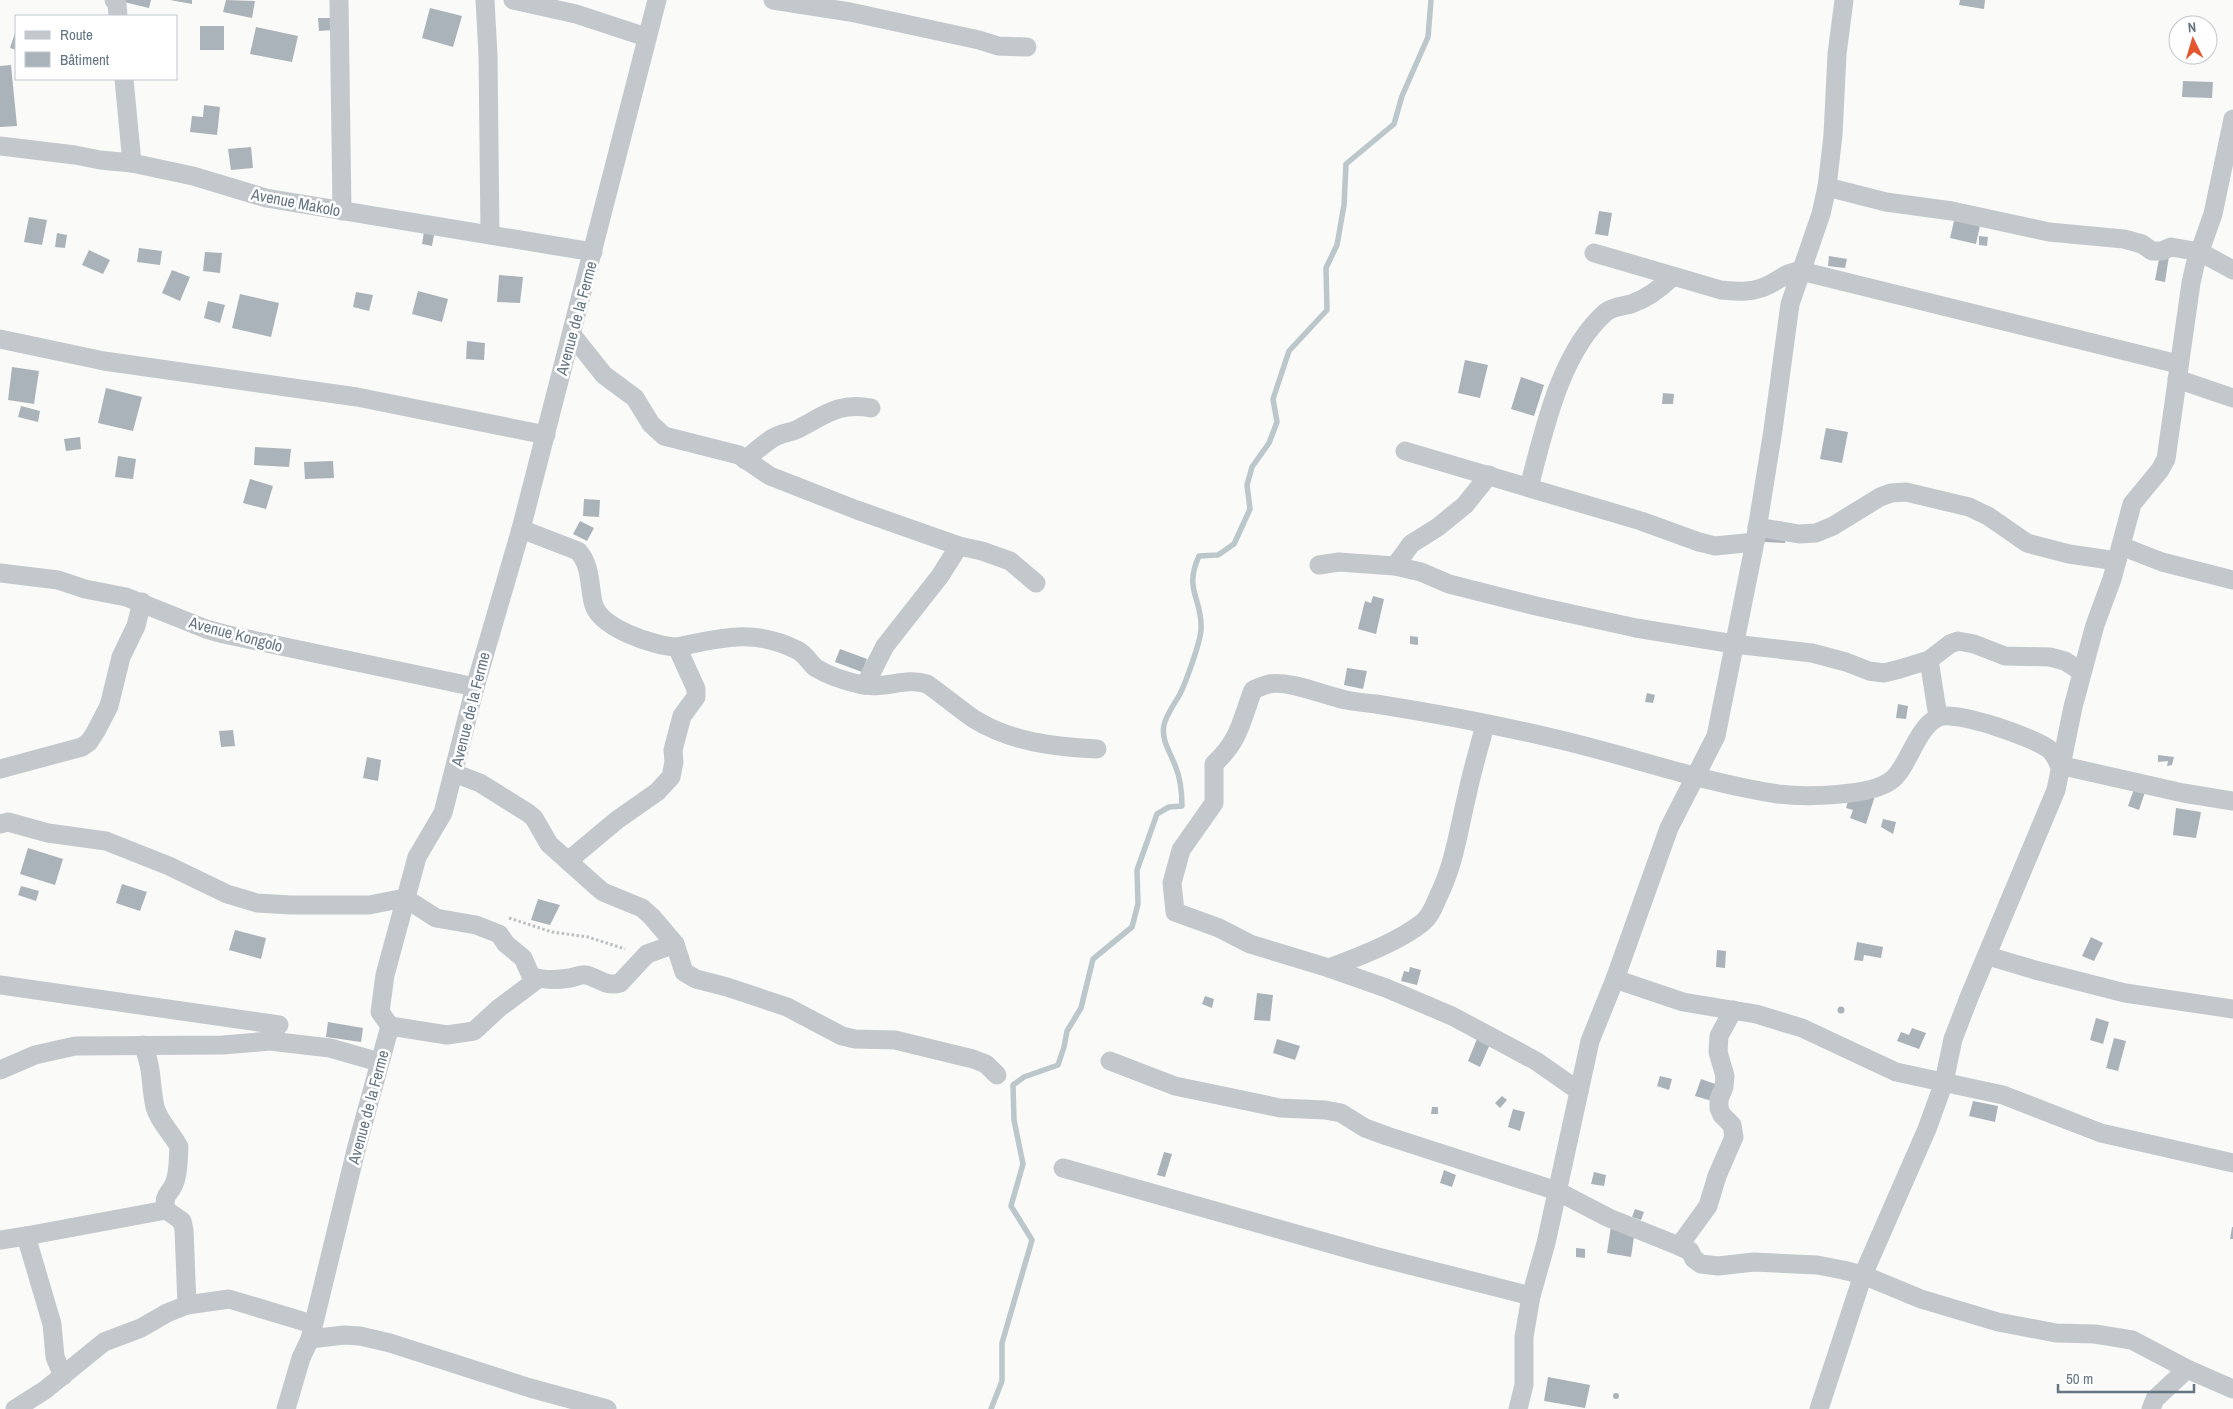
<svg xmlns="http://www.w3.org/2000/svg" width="2233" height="1409" font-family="'Archivo Narrow',sans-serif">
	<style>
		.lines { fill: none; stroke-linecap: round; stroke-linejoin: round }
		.stream { stroke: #bbc7cb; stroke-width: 5.5 }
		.building { fill: #aab3b9 }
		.path { stroke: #bbbfc2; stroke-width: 3; stroke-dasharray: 2.5 2.5; stroke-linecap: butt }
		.minor { stroke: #c3c8cc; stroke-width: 19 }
		.labels { text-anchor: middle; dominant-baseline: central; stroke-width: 5; stroke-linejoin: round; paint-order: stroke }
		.street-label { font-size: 16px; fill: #657683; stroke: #fff }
	</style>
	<rect width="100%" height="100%" fill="#fafaf8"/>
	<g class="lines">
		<path class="stream" d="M991 1409 1002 1381V1343L1032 1240 1011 1206 1023 1164 1014 1120 1013 1085 1024 1077 1058 1065 1064 1047 1067 1031 1081 1008 1093 959 1132 927 1138 904 1137 870 1157 814 1169 807 1182 806C1182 792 1180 777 1175 765 1170 752 1161 740 1164 725 1166 715 1175 703 1180 694 1186 682 1200 643 1201 630 1203 598 1183 591 1199 556L1218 555 1234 544 1250 509 1247 485 1252 467 1269 443 1277 422 1273 399 1289 351 1327 310 1326 268 1337 245 1344 205 1346 164 1394 124 1402 96 1428 37 1431 0"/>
	</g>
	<g class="building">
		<polygon points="124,0 151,0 149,8 124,2"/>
		<polygon points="170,0 192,0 192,4"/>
		<polygon points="226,0 255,1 252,18 223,12"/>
		<polygon points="1960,0 1985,0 1984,9 1959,5"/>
		<polygon points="430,8 462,16 453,47 422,38"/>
		<polygon points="318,18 333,18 333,30 319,31"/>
		<rect x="200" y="26" width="24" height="24"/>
		<polygon points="256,27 298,36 292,62 250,54"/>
		<polygon points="16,30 16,50 10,48"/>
		<polygon points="11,65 17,126 0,127 0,66"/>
		<polygon points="2183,81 2213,82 2212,98 2182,97"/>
		<polygon points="204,105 220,107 217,135 190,132 192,116 203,117"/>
		<polygon points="251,147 253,168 231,170 228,149"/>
		<polygon points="1599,211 1612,213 1608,236 1595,234"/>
		<polygon points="29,217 47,220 42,245 24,242"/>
		<polygon points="1954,221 1981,221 1976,244 1950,238"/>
		<polygon points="424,232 434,235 432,246 422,244"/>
		<polygon points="57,233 67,235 65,248 55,247"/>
		<polygon points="1979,236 1988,237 1987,246 1979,245"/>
		<polygon points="139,248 162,251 160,265 137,262"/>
		<polygon points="89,250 110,260 103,274 82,265"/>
		<polygon points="205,252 222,253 220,273 203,271"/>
		<polygon points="2160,254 2169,256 2165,282 2155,280"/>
		<polygon points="1829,256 1847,259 1845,268 1828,266"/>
		<polygon points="172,270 190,277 180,301 162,293"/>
		<polygon points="499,275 523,277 520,303 497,302"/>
		<polygon points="418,291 448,299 442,322 412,314"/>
		<polygon points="356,292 373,295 369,311 353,307"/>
		<polygon points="240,294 279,303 271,337 232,328"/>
		<polygon points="208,301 225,305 220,323 204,318"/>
		<polygon points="467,341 485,343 484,360 466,359"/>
		<polygon points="1465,360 1488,365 1480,398 1458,393"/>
		<polygon points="12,367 39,371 34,404 8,400"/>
		<polygon points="1521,377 1544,385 1534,416 1511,409"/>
		<polygon points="106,388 142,397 133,431 98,423"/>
		<polygon points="1663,393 1674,394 1673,404 1662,404"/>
		<polygon points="21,406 40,411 38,422 18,417"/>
		<polygon points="1826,428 1848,432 1842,463 1820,459"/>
		<polygon points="80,437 81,449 66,451 64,439"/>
		<polygon points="255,447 291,449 289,467 254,465"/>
		<polygon points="118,456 136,459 133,479 115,477"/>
		<polygon points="333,461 334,478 305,479 304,462"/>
		<polygon points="250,479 273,486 266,509 243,503"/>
		<polygon points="584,499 600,500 599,517 583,516"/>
		<polygon points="580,521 594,528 587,541 573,534"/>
		<polygon points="1765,533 1786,534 1785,543 1764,542"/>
		<polygon points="1373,596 1384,599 1376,634 1358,629 1365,601 1371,603"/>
		<polygon points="1410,636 1418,637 1418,645 1410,644"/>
		<polygon points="840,649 867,659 862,672 835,662"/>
		<polygon points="1347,668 1367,671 1363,689 1344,685"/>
		<polygon points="1647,693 1655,695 1653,703 1645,702"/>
		<polygon points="1898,704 1908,706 1906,719 1896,718"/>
		<polygon points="233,730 235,746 221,747 219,731"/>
		<polygon points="2158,755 2174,757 2172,765 2167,766 2168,761 2158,762"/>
		<polygon points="367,757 381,760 378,781 363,778"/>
		<polygon points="2135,786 2146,789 2139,810 2128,806"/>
		<polygon points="1850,795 1875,796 1866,824 1850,818 1853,810 1846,808"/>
		<polygon points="2176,808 2201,812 2196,838 2173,835"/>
		<polygon points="1883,819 1896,822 1893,834 1881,827"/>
		<polygon points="28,848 63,859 55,885 20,874"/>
		<polygon points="122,884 147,892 140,911 116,903"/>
		<polygon points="21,886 39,891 36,901 18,895"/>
		<polygon points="538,899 560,905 550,925 531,920"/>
		<polygon points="235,930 266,938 261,959 229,950"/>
		<polygon points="2091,937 2103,943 2094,961 2082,956"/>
		<polygon points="1857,942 1883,947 1881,958 1864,955 1863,961 1854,960"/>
		<polygon points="1717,950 1726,951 1725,968 1716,967"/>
		<polygon points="1410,967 1421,970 1417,985 1401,981 1404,971 1409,972"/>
		<polygon points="1257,993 1273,995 1270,1021 1254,1020"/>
		<polygon points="1205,996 1214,999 1212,1008 1202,1004"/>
		<circle cx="1841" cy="1010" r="3.5"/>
		<polygon points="2096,1018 2109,1022 2103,1044 2090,1040"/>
		<polygon points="328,1022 363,1028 361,1042 326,1037"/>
		<polygon points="1912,1028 1926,1033 1919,1049 1897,1041 1901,1032 1909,1035"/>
		<polygon points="2114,1038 2126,1041 2118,1071 2106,1068"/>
		<polygon points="1277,1039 1300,1046 1295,1060 1273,1053"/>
		<polygon points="1477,1039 1490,1044 1480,1067 1468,1061"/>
		<polygon points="1660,1076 1672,1079 1669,1090 1657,1086"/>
		<polygon points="1701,1079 1718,1085 1712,1101 1695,1096"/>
		<polygon points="1502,1096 1507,1100 1500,1108 1495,1103"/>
		<polygon points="1973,1101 1998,1106 1995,1122 1969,1116"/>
		<polygon points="1432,1107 1438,1107 1438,1114 1431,1114"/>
		<polygon points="1513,1109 1525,1112 1520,1131 1508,1127"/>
		<polygon points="1164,1152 1172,1154 1165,1177 1157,1175"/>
		<polygon points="1444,1170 1456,1175 1452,1187 1440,1183"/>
		<polygon points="1594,1172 1606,1175 1604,1186 1591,1184"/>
		<polygon points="1635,1209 1644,1212 1641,1220 1632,1217"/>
		<polygon points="1611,1226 1635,1230 1631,1257 1607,1253"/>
		<polygon points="2232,1227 2233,1227 2233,1239 2230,1239"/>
		<polygon points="1576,1248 1585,1249 1585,1258 1576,1257"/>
		<polygon points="1548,1377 1590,1385 1585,1408 1544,1401"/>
		<circle cx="1616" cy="1396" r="3"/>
	</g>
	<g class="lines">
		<polyline class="path" points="509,918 552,932 588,937 625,949"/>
		<g class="minor">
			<polyline points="114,0 117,4 118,16"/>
			<polyline points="339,0 342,211"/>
			<polyline points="485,0 488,55 490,234"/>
			<polyline points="513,0 576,14 646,37"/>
			<polyline points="773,0 850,12 979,40 998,46 1027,47"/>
			<polyline points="124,79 132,163"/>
			<polyline points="0,146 75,155 100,160 132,163 193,176 266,198 593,252"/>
			<polyline points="1827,187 1886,202 1952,211 2049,232 2124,239 2142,244 2152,251 2162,251 2171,247 2200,252 2233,270"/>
			<path d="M1594 253 1721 290C1734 291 1748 293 1761 288 1776 284 1785 271 1801 271L2178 364"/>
			<polyline points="572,335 604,375 635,398 651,424 664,436 739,455 770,476 857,510 959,546 982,551 1010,561 1036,583"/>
			<polyline points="0,339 104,361 357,397 546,435"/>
			<polyline points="2177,379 2233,398"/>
			<polyline points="1405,451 1641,521 1699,542 1715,546 1755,542"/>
			<path d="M745 460C754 453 763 444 773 438 780 433 790 433 798 429 825 415 839 402 871 408"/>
			<path d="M1529 487C1544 431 1560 352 1606 312 1612 307 1623 306 1631 304 1648 298 1660 289 1672 277"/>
			<polyline points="1757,527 1799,534 1816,533 1833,526 1880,497 1891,493 1906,492 1969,507 1988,516 2027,543 2069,554 2117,561"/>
			<path d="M521 529 578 551C591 565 589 584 593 602 598 628 654 646 677 647 721 638 754 628 797 650 806 654 809 663 816 668 829 676 849 682 863 685 885 689 906 677 927 684 943 695 958 708 974 719 1011 742 1055 747 1097 749"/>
			<polyline points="2121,546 2162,562 2233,580"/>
			<polyline points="1319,565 1339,562 1395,566 1421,572 1449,584 1536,606 1636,628 1734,644 1812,653 1846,662 1869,671 1884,673 1900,669 1929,660 1950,644 1958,641 1974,644 2005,656 2050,657 2065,661 2082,672"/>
			<polyline points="1395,566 1411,544 1438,527 1465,505 1489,475"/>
			<polyline points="0,573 58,580 85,589 126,597 206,629 224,634 475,687"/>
			<polyline points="1929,660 1938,717"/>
			<polyline points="865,685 885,646 940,576 959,546"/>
			<polyline points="0,769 82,747 89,742 96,731 109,706 121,657 136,626 142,602"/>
			<polyline points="454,773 480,783 528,813 534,818 549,844 597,887 603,892 642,908 652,917 675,944 684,972 696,979 727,987 787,1007 842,1036 855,1039 895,1040 973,1059 986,1064 997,1075"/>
			<path d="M0 824 8 822 48 833 106 841 169 866 227 894 257 903 291 905H369L405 898 436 918 476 925 499 934 506 944 523 958 531 976C544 981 557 980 570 978 576 977 581 974 586 975 599 978 605 987 620 983L647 954 675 944"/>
			<polyline points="568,861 617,820 657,792 671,777 674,762 673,750 678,731 682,716 696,697 696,689 677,647"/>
			<polyline points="1988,956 2035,970 2125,993 2233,1009"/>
			<path d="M1329 968C1358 957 1398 942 1422 923 1430 917 1434 906 1438 897 1455 862 1458 832 1467 795 1472 771 1479 748 1485 725"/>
			<polyline points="1615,979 1683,1002 1756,1014 1802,1028 1896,1072 2003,1095 2101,1133 2233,1163"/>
			<polyline points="0,985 279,1025"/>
			<polyline points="390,1026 447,1035 474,1031 499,1008 538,979"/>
			<path d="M143 1045C153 1069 150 1084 155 1107 159 1122 172 1133 179 1147 178 1158 179 1174 174 1184 169 1196 163 1193 166 1210L182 1221 184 1230 187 1305"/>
			<polyline points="1110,1061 1175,1086 1280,1108 1325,1110 1341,1113 1365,1128 1387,1136 1557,1191 1609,1218 1679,1246 1690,1251 1694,1259 1701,1264 1718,1266 1754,1262 1817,1265 1843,1270 1863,1275 1921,1299 1998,1322 2056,1333 2095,1334 2132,1340 2187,1369 2233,1389"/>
			<polyline points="0,1070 35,1055 75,1046 223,1045 270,1041 330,1048 379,1062"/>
			<path d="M1579 1091 1536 1061 1452 1016 1386 988 1329 968 1250 944 1219 928 1175 912 1172 883 1181 850 1214 803V764C1240 740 1241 721 1253 690 1258 688 1264 685 1269 684 1289 680 1326 696 1346 700 1356 702 1366 703 1376 704 1433 713 1492 724 1548 737 1625 754 1699 782 1778 794 1803 797 1873 797 1893 779 1909 765 1917 726 1939 717 1956 710 2036 738 2050 750 2054 754 2057 760 2059 765L2183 793 2233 801"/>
			<polyline points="1063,1168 1374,1256 1531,1296"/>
			<polyline points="26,1236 166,1210"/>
			<polyline points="0,1240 26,1236 52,1324 55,1357 63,1376"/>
			<polyline points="1679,1246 1708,1206 1717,1176 1734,1137 1732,1125 1722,1115 1719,1108 1719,1099 1724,1087 1725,1076 1718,1052 1719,1036 1733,1010"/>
			<polyline points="310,1339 344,1335 360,1336 390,1343 530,1388 607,1409"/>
			<polyline points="15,1409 45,1390 104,1342 141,1328 167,1313 187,1305 229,1299 312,1324"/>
			<polyline points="286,1409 301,1358 310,1339 357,1146 390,1026 380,1012 385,975 417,857 443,813 475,687 521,529 657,0"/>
			<polyline points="1518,1409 1524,1385 1524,1337 1531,1296 1546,1243 1590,1041 1615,979 1669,828 1716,736 1755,542 1773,430 1790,304 1821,214 1827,187 1833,135 1837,54 1844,0"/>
			<polyline points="1819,1409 1863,1275 1927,1129 1944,1082 1953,1039 1970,995 2056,790 2073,707 2095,625 2112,579 2132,504 2160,470 2166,459 2191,283 2195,265 2213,214 2233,119"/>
			<polyline points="2151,1409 2155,1399 2187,1369"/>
		</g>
	</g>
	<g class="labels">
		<g class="street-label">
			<text transform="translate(296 202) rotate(11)">Avenue Makolo</text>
			<text transform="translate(576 318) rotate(-75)">Avenue de la Ferme</text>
			<text transform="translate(236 634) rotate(15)">Avenue Kongolo</text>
			<text transform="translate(470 709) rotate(-76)">Avenue de la Ferme</text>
			<text transform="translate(368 1107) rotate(-75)">Avenue de la Ferme</text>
		</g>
	</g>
	<rect x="15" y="15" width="162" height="65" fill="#ffffff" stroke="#c1c8cd"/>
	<rect x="25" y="31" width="25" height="8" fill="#c3c8cc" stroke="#c1c8cd"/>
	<text x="60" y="40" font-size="15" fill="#657683">Route</text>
	<rect x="25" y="52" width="25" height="15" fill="#aab3b9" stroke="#c1c8cd"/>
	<text x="60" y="65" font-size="15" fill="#657683">Bâtiment</text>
	<g transform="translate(2193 40) rotate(355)"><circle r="24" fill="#ffffff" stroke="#c1c8cd"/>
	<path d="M0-4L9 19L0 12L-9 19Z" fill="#e4572e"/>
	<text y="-8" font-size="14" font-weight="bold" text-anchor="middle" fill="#657683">N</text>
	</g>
	<path d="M2058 1384v8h136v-8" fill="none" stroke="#657683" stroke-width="2.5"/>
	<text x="2066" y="1384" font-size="15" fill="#657683" stroke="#ffffff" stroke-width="4" paint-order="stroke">50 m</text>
</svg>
